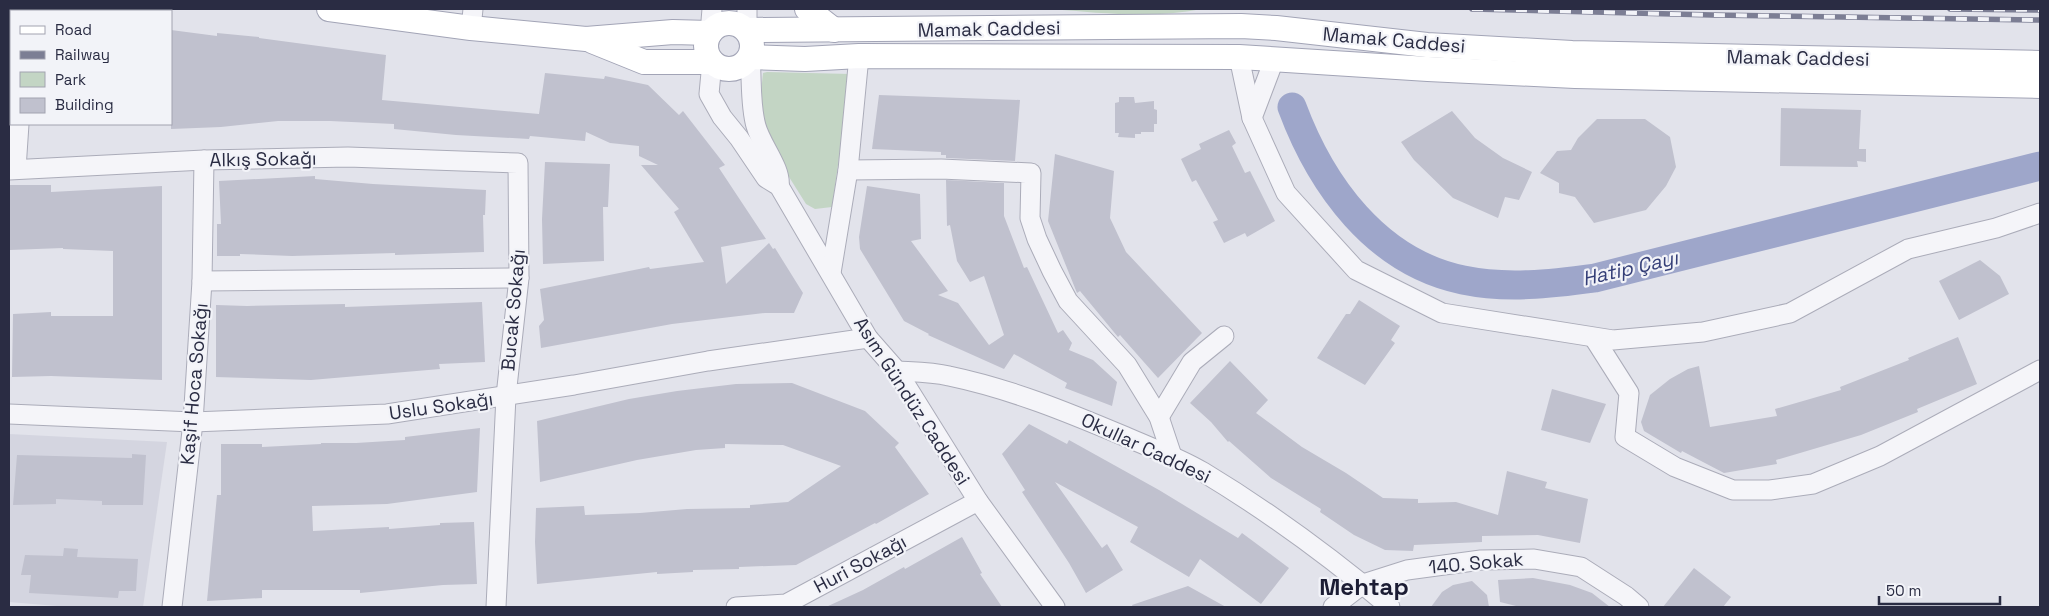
<svg xmlns="http://www.w3.org/2000/svg" width="2049" height="616" font-family="'Space Grotesk',sans-serif">
	<style>
		.built { fill: #d4d5e0 }
		.green { fill: #c3d5c4 }
		.lines { fill: none; stroke-linecap: round; stroke-linejoin: round }
		.river { stroke: #9ea6ca; stroke-width: 29 }
		.building { fill: #c0c1ce }
		.minor-casing { stroke: #abacb9; stroke-width: 21 }
		.major-casing { stroke: #a2a4b6; stroke-width: 26 }
		.minor { stroke: #f5f5f9; stroke-width: 19 }
		.major { stroke: #fff; stroke-width: 24 }
		.rail-casing { stroke: #7c7e94; stroke-width: 5.5 }
		.rail { stroke: #f2f3f8; stroke-width: 4; stroke-dasharray: 11; stroke-linecap: butt }
		.labels { text-anchor: middle; dominant-baseline: central; stroke-width: 4.5; stroke-linejoin: round; paint-order: stroke }
		.street-label { font-size: 19px; fill: #2a2c43; stroke: #f2f3f8 }
		.water-label { font-size: 20px; font-style: italic; fill: #343e77; stroke: #f2f3f8 }
		.district-label { font-size: 24px; font-weight: bold; fill: #1c1d34; stroke: #f2f3f8 }
	</style>
	<rect width="100%" height="100%" fill="#e2e3eb"/>
	<polygon class="built" points="9,434 167,442 143,607 69,607 9,602"/>
	<g class="green">
		<path d="M1051 9H1202C1152 19 1101 13 1051 9Z"/>
		<polygon points="767,72 851,74 832,207 815,209 806,204 769,145 759,112 763,73"/>
	</g>
	<g class="lines">
		<path class="river" d="M1292 107C1321 185 1376 262 1463 280 1506 289 1551 284 1595 278L2040 166"/>
	</g>
	<g class="building">
		<polygon points="171,30 217,36 217,33 259,37 259,38 386,55 382,100 539,114 545,73 604,79 605,76 648,85 679,115 683,111 725,165 719,168 766,239 721,247 726,284 769,243 773,249 775,248 803,293 794,313 765,313 672,324 541,348 539,326 544,320 540,289 649,267 650,269 704,262 674,212 679,209 641,165 658,165 639,156 639,146 610,143 586,132 585,141 530,136 529,139 456,135 394,129 394,124 330,121 278,121 221,127 171,129"/>
		<polygon points="879,95 1020,100 1015,161 946,158 946,155 941,155 941,152 872,149"/>
		<polygon points="1119,97 1134,97 1135,103 1154,101 1154,109 1157,110 1157,124 1154,124 1154,132 1141,132 1141,134 1135,134 1135,138 1118,137 1119,133 1115,133 1115,103 1119,102"/>
		<polygon points="1781,108 1861,110 1859,149 1866,149 1866,162 1857,161 1858,167 1780,166"/>
		<polygon points="1452,111 1475,138 1503,158 1532,172 1519,200 1505,197 1498,218 1453,198 1414,160 1401,142"/>
		<polygon points="1597,119 1645,119 1670,137 1676,167 1666,186 1646,210 1594,223 1575,197 1559,193 1559,183 1540,173 1557,151 1571,150 1578,138"/>
		<polygon points="1229,130 1236,143 1232,146 1245,173 1250,171 1275,221 1247,237 1245,233 1224,243 1213,222 1218,220 1196,180 1192,182 1181,159 1201,149 1199,144"/>
		<polygon points="1055,154 1114,171 1110,218 1126,252 1202,333 1158,378 1120,335 1118,337 1080,291 1077,293 1048,221"/>
		<polygon points="545,162 610,164 608,207 603,207 604,261 543,264 542,219"/>
		<polygon points="315,176 315,179 373,184 486,190 485,215 483,215 484,252 395,255 395,253 292,256 240,254 240,256 217,256 217,224 221,224 219,181"/>
		<polygon points="946,180 1004,183 1004,216 1024,268 1027,267 1058,333 1063,330 1072,343 1069,350 1093,360 1117,382 1112,406 1065,388 1067,383 1014,354 1004,369 928,335 929,334 904,321 860,249 859,237 867,186 920,194 921,239 911,241 948,291 938,295 958,303 989,345 1004,335 984,276 970,282 957,261 950,225 947,226"/>
		<polygon points="9,185 51,185 51,192 162,186 162,380 51,376 12,377 13,314 51,312 51,316 113,316 113,251 63,249 63,248 10,250"/>
		<polygon points="1980,260 2000,276 2009,294 1959,320 1939,281"/>
		<polygon points="1359,300 1400,326 1391,340 1395,343 1365,385 1317,358 1346,314 1350,314"/>
		<polygon points="482,302 485,362 439,364 440,369 311,380 216,377 216,305 247,306 345,304 345,307"/>
		<polygon points="1958,337 1977,384 1917,409 1918,412 1861,435 1776,460 1777,464 1724,473 1682,451 1681,453 1644,431 1641,422 1650,395 1670,379 1688,369 1699,366 1710,427 1777,416 1775,409 1841,390 1840,387 1909,360 1908,358"/>
		<polygon points="1230,361 1268,400 1256,413 1302,447 1346,473 1383,498 1418,499 1418,503 1456,502 1498,515 1507,471 1547,482 1545,488 1588,499 1580,543 1538,535 1482,536 1482,542 1414,545 1413,551 1385,550 1354,535 1320,512 1321,509 1271,478 1229,441 1228,442 1211,422 1190,403"/>
		<polygon points="792,383 865,411 899,443 895,447 929,494 876,524 875,523 796,565 739,567 739,569 693,570 693,572 657,574 657,572 537,584 535,542 536,508 584,506 585,515 640,513 687,509 750,508 750,505 788,502 841,466 783,445 725,444 725,448 696,450 637,460 540,482 537,421 629,399 677,391 736,384"/>
		<polygon points="1552,389 1606,404 1590,443 1541,430"/>
		<polygon points="1029,424 1067,444 1069,440 1159,490 1238,538 1242,533 1289,568 1261,604 1200,559 1189,577 1130,542 1138,527 1055,482 1102,548 1107,544 1123,570 1086,593 1069,563 1022,492 1025,490 1002,454"/>
		<polygon points="480,428 477,492 387,504 312,506 313,531 389,527 389,529 440,525 440,523 474,522 477,584 443,585 360,593 360,590 262,590 262,598 207,601 217,495 221,495 221,444 262,444 262,447 321,444 321,443 356,443 405,440 405,437"/>
		<polygon points="132,454 146,455 143,505 102,505 102,501 56,499 56,504 13,505 17,455 132,458"/>
		<polygon points="962,537 982,573 980,574 1002,607 826,607 863,590 904,567 905,569"/>
		<polygon points="64,548 78,549 77,557 138,559 136,591 119,591 118,598 29,593 31,575 21,575 25,555 63,556"/>
		<polygon points="1694,568 1731,597 1723,607 1663,607"/>
		<polygon points="1533,578 1570,585 1592,593 1610,607 1520,607 1500,602 1498,580"/>
		<polygon points="1472,581 1487,595 1489,607 1431,607 1442,592 1453,585"/>
		<polygon points="1188,586 1226,607 1133,607 1132,605"/>
	</g>
	<g class="lines">
		<g class="minor-casing">
			<g id="minor">
				<polyline points="24,11 24,9"/>
				<polyline points="471,28 473,9"/>
				<polyline points="747,30 747,9"/>
				<polyline points="710,33 712,9"/>
				<path d="M750 57C752 80 750 105 756 126 761 145 782 169 779 186"/>
				<polyline points="1239,57 1252,118 1286,193 1356,270 1442,313 1613,340 1703,332 1790,313 1908,249 1996,228 2040,213"/>
				<polyline points="712,62 709,94 722,117 739,138 766,178 779,186 868,338 897,371 978,501 1055,607"/>
				<polyline points="1252,118 1274,60"/>
				<polyline points="16,169 19,124"/>
				<polyline points="9,170 204,160 348,157 518,163 519,278 506,396 496,607"/>
				<polyline points="848,170 941,169 1031,173 1030,218 1037,239 1052,271 1068,301 1127,365 1159,417 1172,456"/>
				<polyline points="831,273 848,170 859,56"/>
				<polyline points="202,281 519,278"/>
				<polyline points="1594,338 1629,393 1625,437 1675,467 1733,490 1770,490 1813,484 1880,456 2040,370"/>
				<path d="M897 371C914 372 932 372 949 376 1011 389 1067 412 1124 436 1151 448 1178 457 1203 472 1266 510 1334 560 1390 607"/>
				<polyline points="9,414 193,422 387,414 574,385 708,361 868,338"/>
				<polyline points="1159,417 1192,362 1224,336"/>
				<polyline points="172,607 193,422 202,281 204,160"/>
				<polyline points="736,607 786,604 978,501"/>
				<polyline points="1333,607 1363,584 1407,570 1481,560 1534,559 1581,567 1626,596 1639,607"/>
			</g>
		</g>
		<g class="major-casing">
			<g id="major">
				<polyline points="329,9 471,28 586,39 673,32 710,33"/>
				<polyline points="807,9 834,30"/>
				<circle cx="729" cy="46" r="23"/>
				<polyline points="747,30 1241,26 1276,28 1427,45 1572,53 2040,63"/>
				<polyline points="592,41 644,62 712,62"/>
				<polyline points="750,57 805,59 859,56 1239,57 1428,69 1575,76 2040,86"/>
			</g>
		</g>
		<use href="#minor" class="minor"/>
		<use href="#major" class="major"/>
		<g class="rail-casing">
			<g id="rail">
				<polyline points="1472,9 1712,15 2040,20"/>
				<polyline points="1950,9 2040,10"/>
			</g>
		</g>
		<use href="#rail" class="rail"/>
	</g>
	<g class="labels">
		<g class="street-label">
			<text transform="translate(989 29) rotate(-1)">Mamak Caddesi</text>
			<text transform="translate(1394 40) rotate(5)">Mamak Caddesi</text>
			<text transform="translate(1798 58) rotate(1)">Mamak Caddesi</text>
			<text transform="translate(263 159) rotate(-1)">Alkış Sokağı</text>
			<text transform="translate(513 310) rotate(-85)">Bucak Sokağı</text>
			<text transform="translate(194 384) rotate(-85)">Kaşif Hoca Sokağı</text>
			<text transform="translate(912 401) rotate(57)">Asım Gündüz Caddesi</text>
			<text transform="translate(441 406) rotate(-8)">Uslu Sokağı</text>
			<text transform="translate(1146 448) rotate(25)">Okullar Caddesi</text>
			<text transform="translate(1476 563) rotate(-5)">140. Sokak</text>
			<text transform="translate(860 564) rotate(-28)">Huri Sokağı</text>
		</g>
		<g class="water-label">
			<text transform="translate(1630 268) rotate(-13)">Hatip Çayı</text>
		</g>
		<g class="district-label">
			<text x="1364" y="586">Mehtap</text>
		</g>
	</g>
	<rect width="2049" height="616" fill="none" stroke="#2a2c43" stroke-width="20"/>
	<rect x="10" y="10" width="162" height="115" fill="#f2f3f8" stroke="#a2a3b0"/>
	<rect x="20" y="26" width="25" height="8" fill="#ffffff" stroke="#a2a3b0"/>
	<text x="55" y="35" font-size="15" fill="#2a2c43">Road</text>
	<rect x="20" y="51" width="25" height="8" fill="#7c7e94" stroke="#a2a3b0"/>
	<text x="55" y="60" font-size="15" fill="#2a2c43">Railway</text>
	<rect x="20" y="72" width="25" height="15" fill="#c3d5c4" stroke="#a2a3b0"/>
	<text x="55" y="85" font-size="15" fill="#2a2c43">Park</text>
	<rect x="20" y="98" width="25" height="15" fill="#c0c1ce" stroke="#a2a3b0"/>
	<text x="55" y="110" font-size="15" fill="#2a2c43">Building</text>
	<path d="M1879 596v8h121v-8" fill="none" stroke="#2a2c43" stroke-width="2.5"/>
	<text x="1886" y="596" font-size="15" fill="#2a2c43" stroke="#f2f3f8" stroke-width="4" paint-order="stroke">50 m</text>
</svg>
